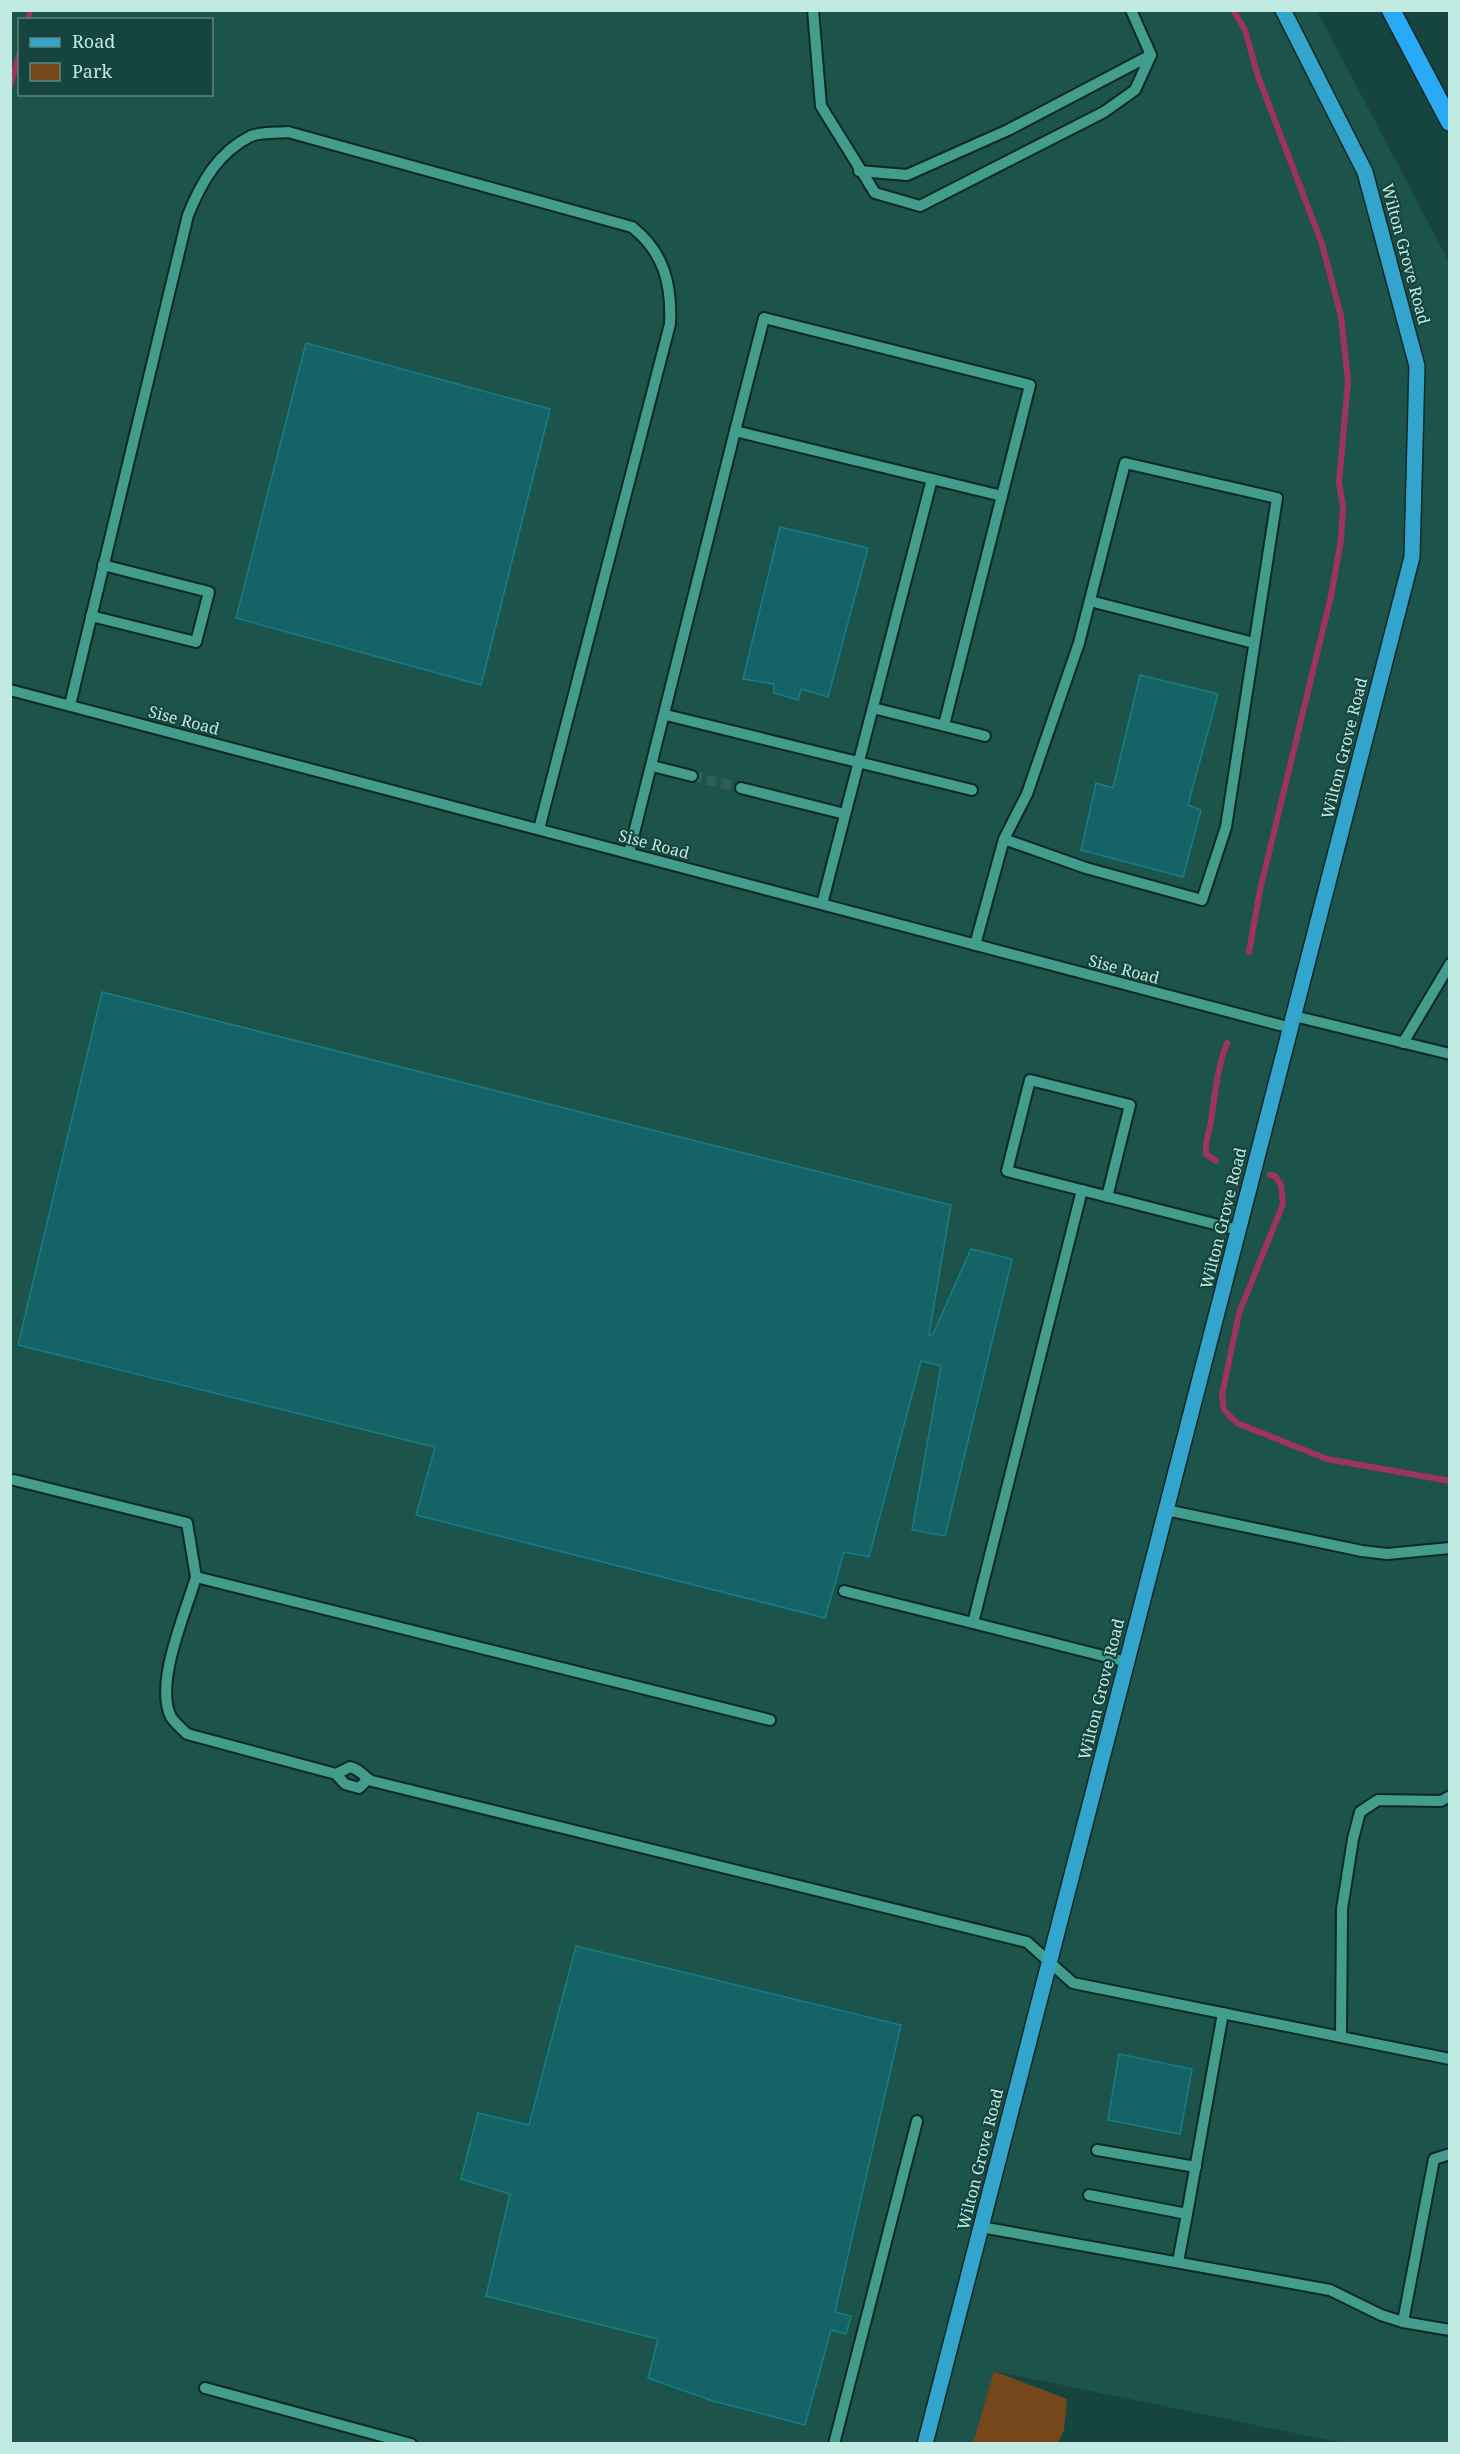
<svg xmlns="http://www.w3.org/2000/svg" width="1460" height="2454" font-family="'Noto Serif',serif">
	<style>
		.built { fill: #1c534b; fill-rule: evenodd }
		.green { fill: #75471a }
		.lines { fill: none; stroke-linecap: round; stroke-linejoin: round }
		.stream { stroke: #9e345b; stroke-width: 6 }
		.building { fill: #156267; stroke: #157f86; stroke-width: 1.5 }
		.minor-tunnel { stroke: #2f5e57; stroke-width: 10; stroke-dasharray: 10 5; stroke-linecap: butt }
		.minor-casing { stroke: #0c2924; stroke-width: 14 }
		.major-casing { stroke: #0c2924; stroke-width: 18 }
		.highway-casing { stroke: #0c2924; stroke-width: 21 }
		.minor { stroke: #439d8f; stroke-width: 10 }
		.major { stroke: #33a5cd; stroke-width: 15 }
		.highway { stroke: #29aaf6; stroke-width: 18 }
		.labels { text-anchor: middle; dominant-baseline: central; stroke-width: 4.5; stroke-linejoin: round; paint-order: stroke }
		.street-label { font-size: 16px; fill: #c1eae2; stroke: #15453e }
	</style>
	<rect width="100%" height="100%" fill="#15453e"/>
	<path class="built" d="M11 11H1317L1449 262V2443H1342L994 2371 976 2443 11 2444ZM20 20H212V94H20Z"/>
	<polygon class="green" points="994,2371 1067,2399 1064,2430 1058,2443 973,2443"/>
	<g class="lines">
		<g class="stream">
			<polyline points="1233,10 1245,30 1258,76 1322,244 1341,316 1348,381 1339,483 1343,506 1341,540 1331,596 1260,890 1249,952"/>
			<polyline points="28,20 30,10"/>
			<polyline points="10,86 20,52"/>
			<path d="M1216 1161 1206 1154C1205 1141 1209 1133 1211 1121 1215 1094 1217 1069 1227 1043"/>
			<polyline points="1270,1175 1275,1176 1281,1185 1283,1204 1239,1313 1222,1395 1224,1410 1237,1423 1327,1459 1450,1481"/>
		</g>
	</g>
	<g class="building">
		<polygon points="306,343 550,409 481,685 236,618"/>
		<polygon points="780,527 868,548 828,697 801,689 798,700 774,693 774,684 743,679"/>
		<polygon points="1140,675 1218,694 1188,805 1201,810 1183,877 1081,850 1096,783 1113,788"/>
		<polygon points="102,992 951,1205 929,1335 932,1336 971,1249 1012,1259 945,1536 912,1530 941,1366 921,1361 869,1557 844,1552 825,1618 416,1515 435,1447 18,1345"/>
		<polygon points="576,1946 901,2025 835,2312 851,2316 846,2334 831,2330 805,2425 713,2401 648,2378 658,2339 486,2296 510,2194 461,2179 478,2113 529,2125"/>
		<polygon points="1119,2054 1192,2069 1180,2134 1108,2120"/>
	</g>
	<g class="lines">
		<polyline class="minor-tunnel" points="692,776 741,788"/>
		<g class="minor-casing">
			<g id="minor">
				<polyline points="813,10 821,106 875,193 920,206 1104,112 1135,90 1151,55 1131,10"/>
				<polyline points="859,171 907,175 1008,130 1151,55"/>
				<polyline points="735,431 764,318 1030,385 944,725"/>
				<polyline points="932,479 1002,496"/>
				<polyline points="1090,601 1254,643"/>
				<polyline points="91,616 196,642 209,592 103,565"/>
				<polyline points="10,690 1291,1028"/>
				<path d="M70 705 188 215C201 183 218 152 251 136 261 132 277 133 288 132L632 227C664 252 672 285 670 324L539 829"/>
				<polyline points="873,708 985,736"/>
				<polyline points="666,715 972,790"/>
				<polyline points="652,766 692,776"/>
				<polyline points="741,788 845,814"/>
				<polyline points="629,853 735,431 932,479 822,904"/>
				<polyline points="975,945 1004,839 1027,794 1079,643 1125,463 1277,498 1226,827 1202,900 1086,868 1004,839"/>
				<polyline points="1294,1016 1450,1054"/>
				<polyline points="1403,1043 1450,964"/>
				<polyline points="1082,1190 973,1623 1127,1662"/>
				<polyline points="1107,1197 1130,1105 1030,1080 1007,1171 1238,1230"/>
				<polyline points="14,1480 187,1523 196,1577"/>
				<polyline points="1166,1510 1362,1551 1387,1554 1450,1548"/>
				<polyline points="844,1591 973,1623"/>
				<path d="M336 1774 350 1767C364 1771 363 1778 372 1781L1027 1942 1073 1983 1450 2059"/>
				<path d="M368 1779 359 1788 345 1784 336 1774 187 1734C182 1729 175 1723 171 1717 154 1683 186 1612 196 1577L770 1720"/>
				<polyline points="1341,2037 1342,1909 1353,1839 1360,1812 1378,1800 1441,1801 1450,1796"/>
				<polyline points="1097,2150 1196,2167"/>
				<polyline points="1089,2195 1187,2214 1223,2013"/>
				<polyline points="981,2227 1330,2290 1381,2315 1403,2322 1450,2330"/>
				<polyline points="1178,2262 1187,2214"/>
				<polyline points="1403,2322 1434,2159 1450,2154"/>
				<polyline points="205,2388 411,2444"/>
				<polyline points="834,2444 917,2121"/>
			</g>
		</g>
		<g class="major-casing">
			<polyline id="major" points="925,2444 1412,557 1417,366 1365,172 1283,10"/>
		</g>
		<g class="highway-casing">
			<polyline id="highway" points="1391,10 1450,122"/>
		</g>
		<use href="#minor" class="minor"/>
		<use href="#major" class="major"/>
		<use href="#highway" class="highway"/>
	</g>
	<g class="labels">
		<g class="street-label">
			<text transform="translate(1406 254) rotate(75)">Wilton Grove Road</text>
			<text transform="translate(184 720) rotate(15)">Sise Road</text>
			<text transform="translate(1344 748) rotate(-76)">Wilton Grove Road</text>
			<text transform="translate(654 844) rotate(15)">Sise Road</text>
			<text transform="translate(1124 969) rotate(15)">Sise Road</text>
			<text transform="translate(1223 1218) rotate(-76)">Wilton Grove Road</text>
			<text transform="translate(1101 1689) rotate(-76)">Wilton Grove Road</text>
			<text transform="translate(980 2159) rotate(-76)">Wilton Grove Road</text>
		</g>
	</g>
	<rect width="1460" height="2454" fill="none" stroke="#c1eae2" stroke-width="24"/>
	<rect x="18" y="18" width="195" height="78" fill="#15453e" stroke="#5a8780" stroke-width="1.5"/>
	<rect x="30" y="38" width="30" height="9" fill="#33a5cd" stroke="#5a8780" stroke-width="1.5"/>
	<text x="72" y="48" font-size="18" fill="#c1eae2">Road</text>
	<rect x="30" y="63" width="30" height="18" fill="#75471a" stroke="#5a8780" stroke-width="1.5"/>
	<text x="72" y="78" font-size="18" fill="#c1eae2">Park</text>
</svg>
